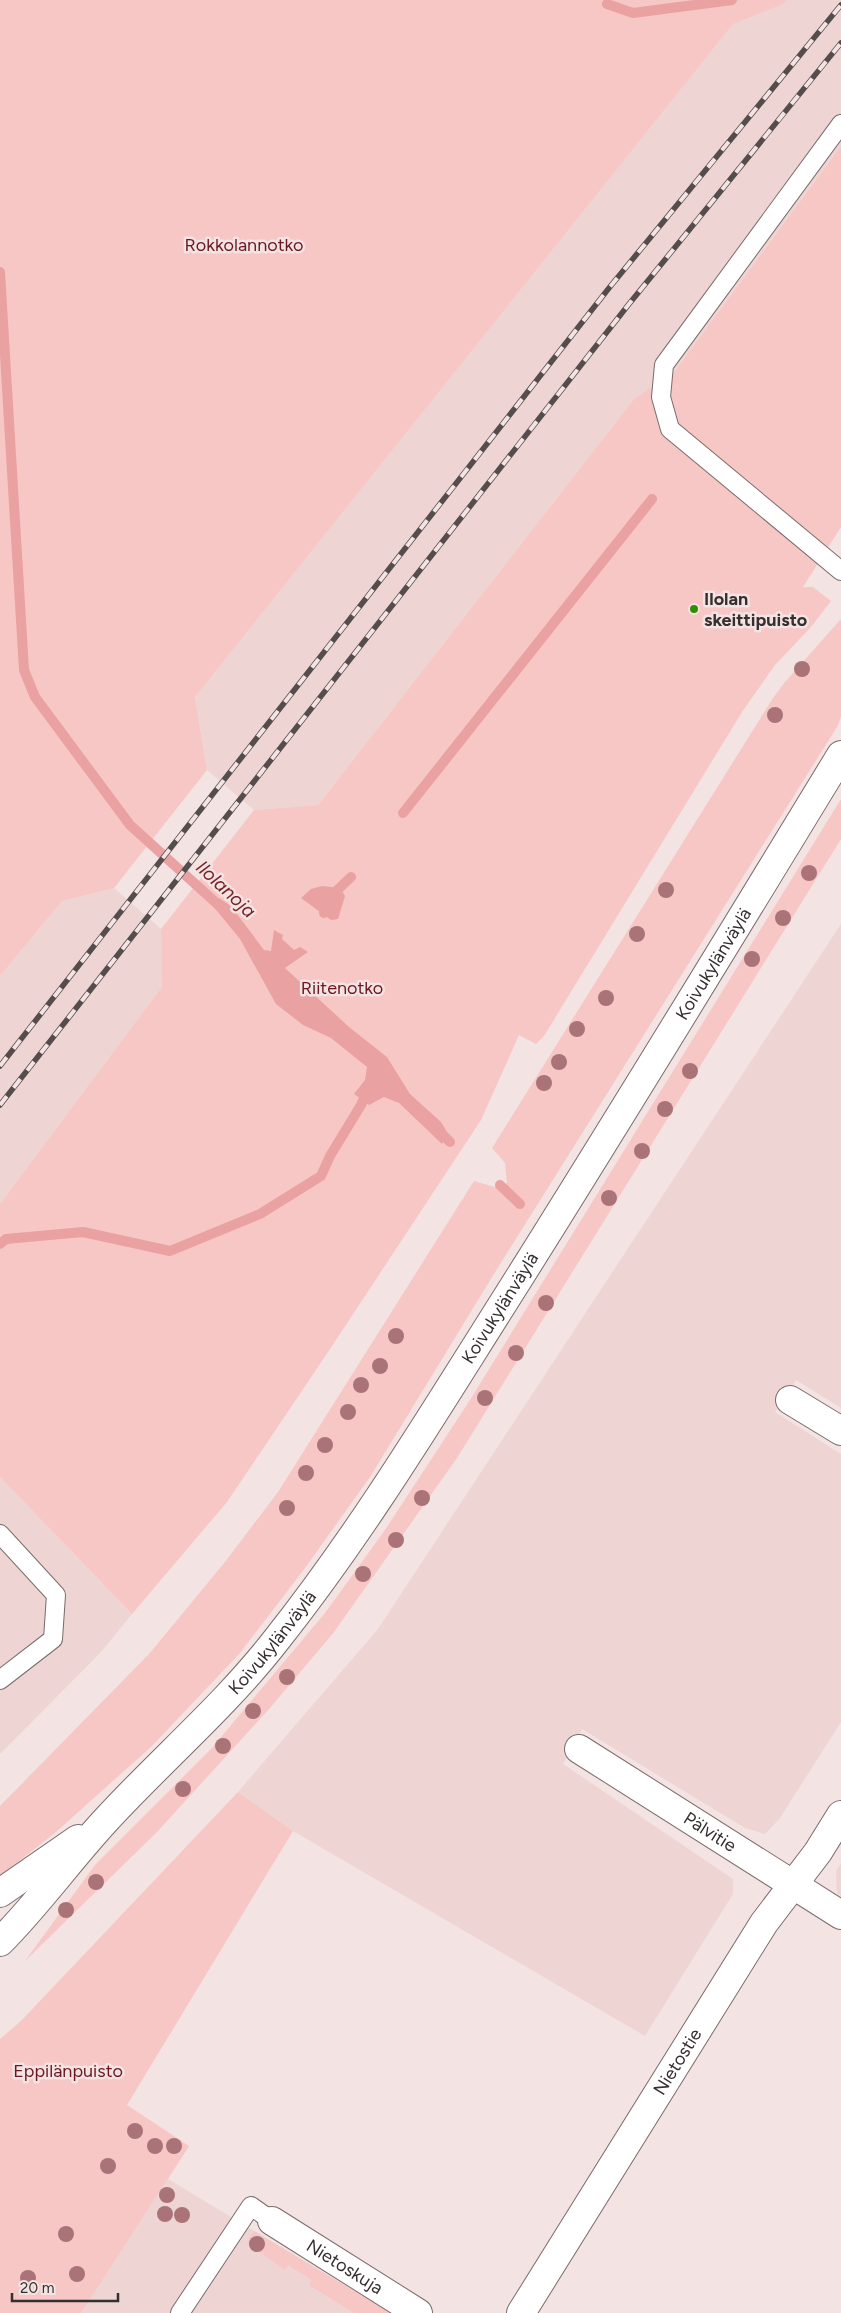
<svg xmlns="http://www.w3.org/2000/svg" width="841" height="2313" font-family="Figtree,sans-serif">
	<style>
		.built { fill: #eed5d4 }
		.green { fill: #f7c7c6 }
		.water { fill: #eaa1a1 }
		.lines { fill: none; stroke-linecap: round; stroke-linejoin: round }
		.stream { stroke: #eaa1a1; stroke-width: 10 }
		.service-casing { stroke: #7a6c6b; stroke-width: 20 }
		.minor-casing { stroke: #7a6c6b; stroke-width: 30 }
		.primary-casing { stroke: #7a6c6b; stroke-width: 30 }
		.service { stroke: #fff; stroke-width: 18 }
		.minor { stroke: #fff; stroke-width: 28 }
		.primary { stroke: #fff; stroke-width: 28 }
		.rail-casing { stroke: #554d4c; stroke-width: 5.5 }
		.rail { stroke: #f3e3e2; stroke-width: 4; stroke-dasharray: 11; stroke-linecap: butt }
		.tree { fill: #a97378 }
		.poi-dot { fill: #2f8e04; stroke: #f3e3e2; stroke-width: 2 }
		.labels { text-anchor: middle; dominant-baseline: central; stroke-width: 5; stroke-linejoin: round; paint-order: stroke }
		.park-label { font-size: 18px; fill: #6c1721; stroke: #f3e3e2 }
		.poi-label { font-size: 18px; font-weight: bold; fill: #362f2f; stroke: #f3e3e2; text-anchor: start }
		.street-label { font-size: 18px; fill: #362f2f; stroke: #f3e3e2 }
		.water-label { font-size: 19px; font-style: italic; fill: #77222b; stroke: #f3e3e2 }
	</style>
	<rect width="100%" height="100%" fill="#f3e3e2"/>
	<g class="built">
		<polygon points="752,0 841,0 841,146 675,371 634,399 318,805 254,810 207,770 195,697"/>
		<polygon points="114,888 161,929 163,987 0,1204 0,976 62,901"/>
		<polygon points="841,924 841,1408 796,1380 775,1412 841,1454 841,1722 780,1818 765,1834 745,1828 582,1729 563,1764 733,1879 733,1894 645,2036 293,1831 238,1792 378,1629"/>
		<polygon points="0,1477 132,1614 101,1652 0,1754"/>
		<polygon points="841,1863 841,1896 837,1893 836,1871"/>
		<polygon points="189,2146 168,2179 391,2313 0,2313 0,2301"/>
	</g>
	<g class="green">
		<polygon points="0,0 787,0 783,4 733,24 195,697 207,770 114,888 62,901 0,976"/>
		<polygon points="841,146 841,527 803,587 813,587 831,601 811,627 775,665 742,712 544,1036 536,1044 519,1035 481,1120 330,1349 227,1502 132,1614 0,1477 0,1204 162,987 161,929 254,810 318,805 634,399 675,371"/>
		<polygon points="841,619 841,717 837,727 497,1269 370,1477 305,1568 240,1653 152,1746 56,1832 0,1876 0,1806 149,1654 225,1562 278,1492 474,1181 498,1188 507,1183 505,1163 492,1148 773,698 785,682"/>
		<polygon points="841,799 841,839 457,1458 334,1632 270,1708 157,1832 25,1961 95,1865 211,1749 325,1613 385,1530 470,1400"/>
		<polygon points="238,1792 293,1831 127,2105 189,2146 81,2313 0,2313 0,2039 21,2021"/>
		<polygon points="254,2231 391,2313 354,2313 309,2285 312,2280 288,2265 285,2270 248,2244 249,2238"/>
	</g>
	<g class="water">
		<polygon points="322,886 340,888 345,896 338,919 331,920 301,898 311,889"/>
		<polygon points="219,898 231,906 264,950 271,951 274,930 283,935 282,939 294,950 300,947 308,952 285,968 349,1027 387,1057 410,1094 441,1122 447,1132 442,1144 399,1103 384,1097 369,1105 354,1094 365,1080 367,1067 331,1038 303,1025 276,1004 240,939 213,906"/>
	</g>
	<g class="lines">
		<g class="stream">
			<polyline points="607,4 633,13 732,0"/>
			<polyline points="0,272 24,670 35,697 130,825 224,910"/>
			<polyline points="403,813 652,499"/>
			<polyline points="324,913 328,899 351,877"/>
			<polyline points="437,1129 450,1142"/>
			<polyline points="500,1185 520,1204"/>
			<polyline points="0,1244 6,1239 83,1232 170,1251 260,1214 321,1176 330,1156 361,1105 369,1088"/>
		</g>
		<g class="service-casing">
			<g id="service">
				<polyline points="841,124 664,365 661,397 670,429 841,571"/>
				<polyline points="0,1534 56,1595 53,1639 0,1680"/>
				<polyline points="180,2313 251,2206 272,2221"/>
			</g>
		</g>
		<g class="minor-casing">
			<g id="minor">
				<polyline points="790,1400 841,1431"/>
				<path id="s1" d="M579 1749 841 1915"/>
				<path id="s2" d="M272 2221 418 2313"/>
				<path id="s3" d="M521 2313 764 1923 818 1852 841 1815"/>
			</g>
		</g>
		<g class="primary-casing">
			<g id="primary">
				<polyline points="0,1893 78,1839"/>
				<path id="s4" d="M0 1942C38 1904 69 1860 106 1820 162 1759 226 1705 277 1639 361 1533 430 1419 502 1305 617 1123 729 939 841 755"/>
			</g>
		</g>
		<use href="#service" class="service"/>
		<use href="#minor" class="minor"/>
		<use href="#primary" class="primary"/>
		<g class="rail-casing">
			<g id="rail">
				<polyline points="0,1066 609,288 841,5"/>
				<polyline points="0,1105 629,304 841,43"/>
			</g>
		</g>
		<use href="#rail" class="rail"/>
	</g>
	<g class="tree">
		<circle cx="802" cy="669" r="8"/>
		<circle cx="775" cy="715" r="8"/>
		<circle cx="809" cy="873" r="8"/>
		<circle cx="666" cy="890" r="8"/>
		<circle cx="783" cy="918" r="8"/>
		<circle cx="637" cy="934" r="8"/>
		<circle cx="752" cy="959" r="8"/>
		<circle cx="606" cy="998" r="8"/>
		<circle cx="577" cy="1029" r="8"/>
		<circle cx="559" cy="1062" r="8"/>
		<circle cx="690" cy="1071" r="8"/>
		<circle cx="544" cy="1083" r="8"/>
		<circle cx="665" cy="1109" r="8"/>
		<circle cx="642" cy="1151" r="8"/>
		<circle cx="609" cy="1198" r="8"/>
		<circle cx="546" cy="1303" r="8"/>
		<circle cx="396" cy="1336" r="8"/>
		<circle cx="516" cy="1353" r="8"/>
		<circle cx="380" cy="1366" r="8"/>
		<circle cx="361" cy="1385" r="8"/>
		<circle cx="485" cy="1398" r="8"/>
		<circle cx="348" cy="1412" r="8"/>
		<circle cx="325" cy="1445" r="8"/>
		<circle cx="306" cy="1473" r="8"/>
		<circle cx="422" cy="1498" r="8"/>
		<circle cx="287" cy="1508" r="8"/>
		<circle cx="396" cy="1540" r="8"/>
		<circle cx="363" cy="1574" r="8"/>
		<circle cx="287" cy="1677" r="8"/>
		<circle cx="253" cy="1711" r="8"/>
		<circle cx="223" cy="1746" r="8"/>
		<circle cx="183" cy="1789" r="8"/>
		<circle cx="96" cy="1882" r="8"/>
		<circle cx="66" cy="1910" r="8"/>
		<circle cx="135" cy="2131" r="8"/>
		<circle cx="155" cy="2146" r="8"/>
		<circle cx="174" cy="2146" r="8"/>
		<circle cx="108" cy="2166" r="8"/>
		<circle cx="167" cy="2195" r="8"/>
		<circle cx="165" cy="2214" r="8"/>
		<circle cx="182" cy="2215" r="8"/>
		<circle cx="66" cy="2234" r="8"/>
		<circle cx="257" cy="2244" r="8"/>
		<circle cx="77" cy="2274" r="8"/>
		<circle cx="28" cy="2278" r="8"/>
	</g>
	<circle class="poi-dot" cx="694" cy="609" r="5"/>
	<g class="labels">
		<g class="park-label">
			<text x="244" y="245">Rokkolannotko</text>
			<text x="342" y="988">Riitenotko</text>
			<text x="68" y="2071">Eppilänpuisto</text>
		</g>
		<g class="poi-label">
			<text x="704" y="599">Ilolan<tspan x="704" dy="21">skeittipuisto</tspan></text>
		</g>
		<g class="street-label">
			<text stroke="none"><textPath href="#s4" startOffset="1215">Koivukylänväylä</textPath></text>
			<text stroke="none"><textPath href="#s4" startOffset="810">Koivukylänväylä</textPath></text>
			<text stroke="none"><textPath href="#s4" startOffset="405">Koivukylänväylä</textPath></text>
			<text stroke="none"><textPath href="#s1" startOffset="155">Pälvitie</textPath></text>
			<text stroke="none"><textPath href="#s3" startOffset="296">Nietostie</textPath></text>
			<text stroke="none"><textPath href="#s2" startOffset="86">Nietoskuja</textPath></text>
		</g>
		<g class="water-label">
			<text transform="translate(226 889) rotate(43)">Ilolanoja</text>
		</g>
	</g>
	<path d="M12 2293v8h106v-8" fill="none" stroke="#362f2f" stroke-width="2.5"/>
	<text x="20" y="2293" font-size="15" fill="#362f2f" stroke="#f3e3e2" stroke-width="4" paint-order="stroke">20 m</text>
</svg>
